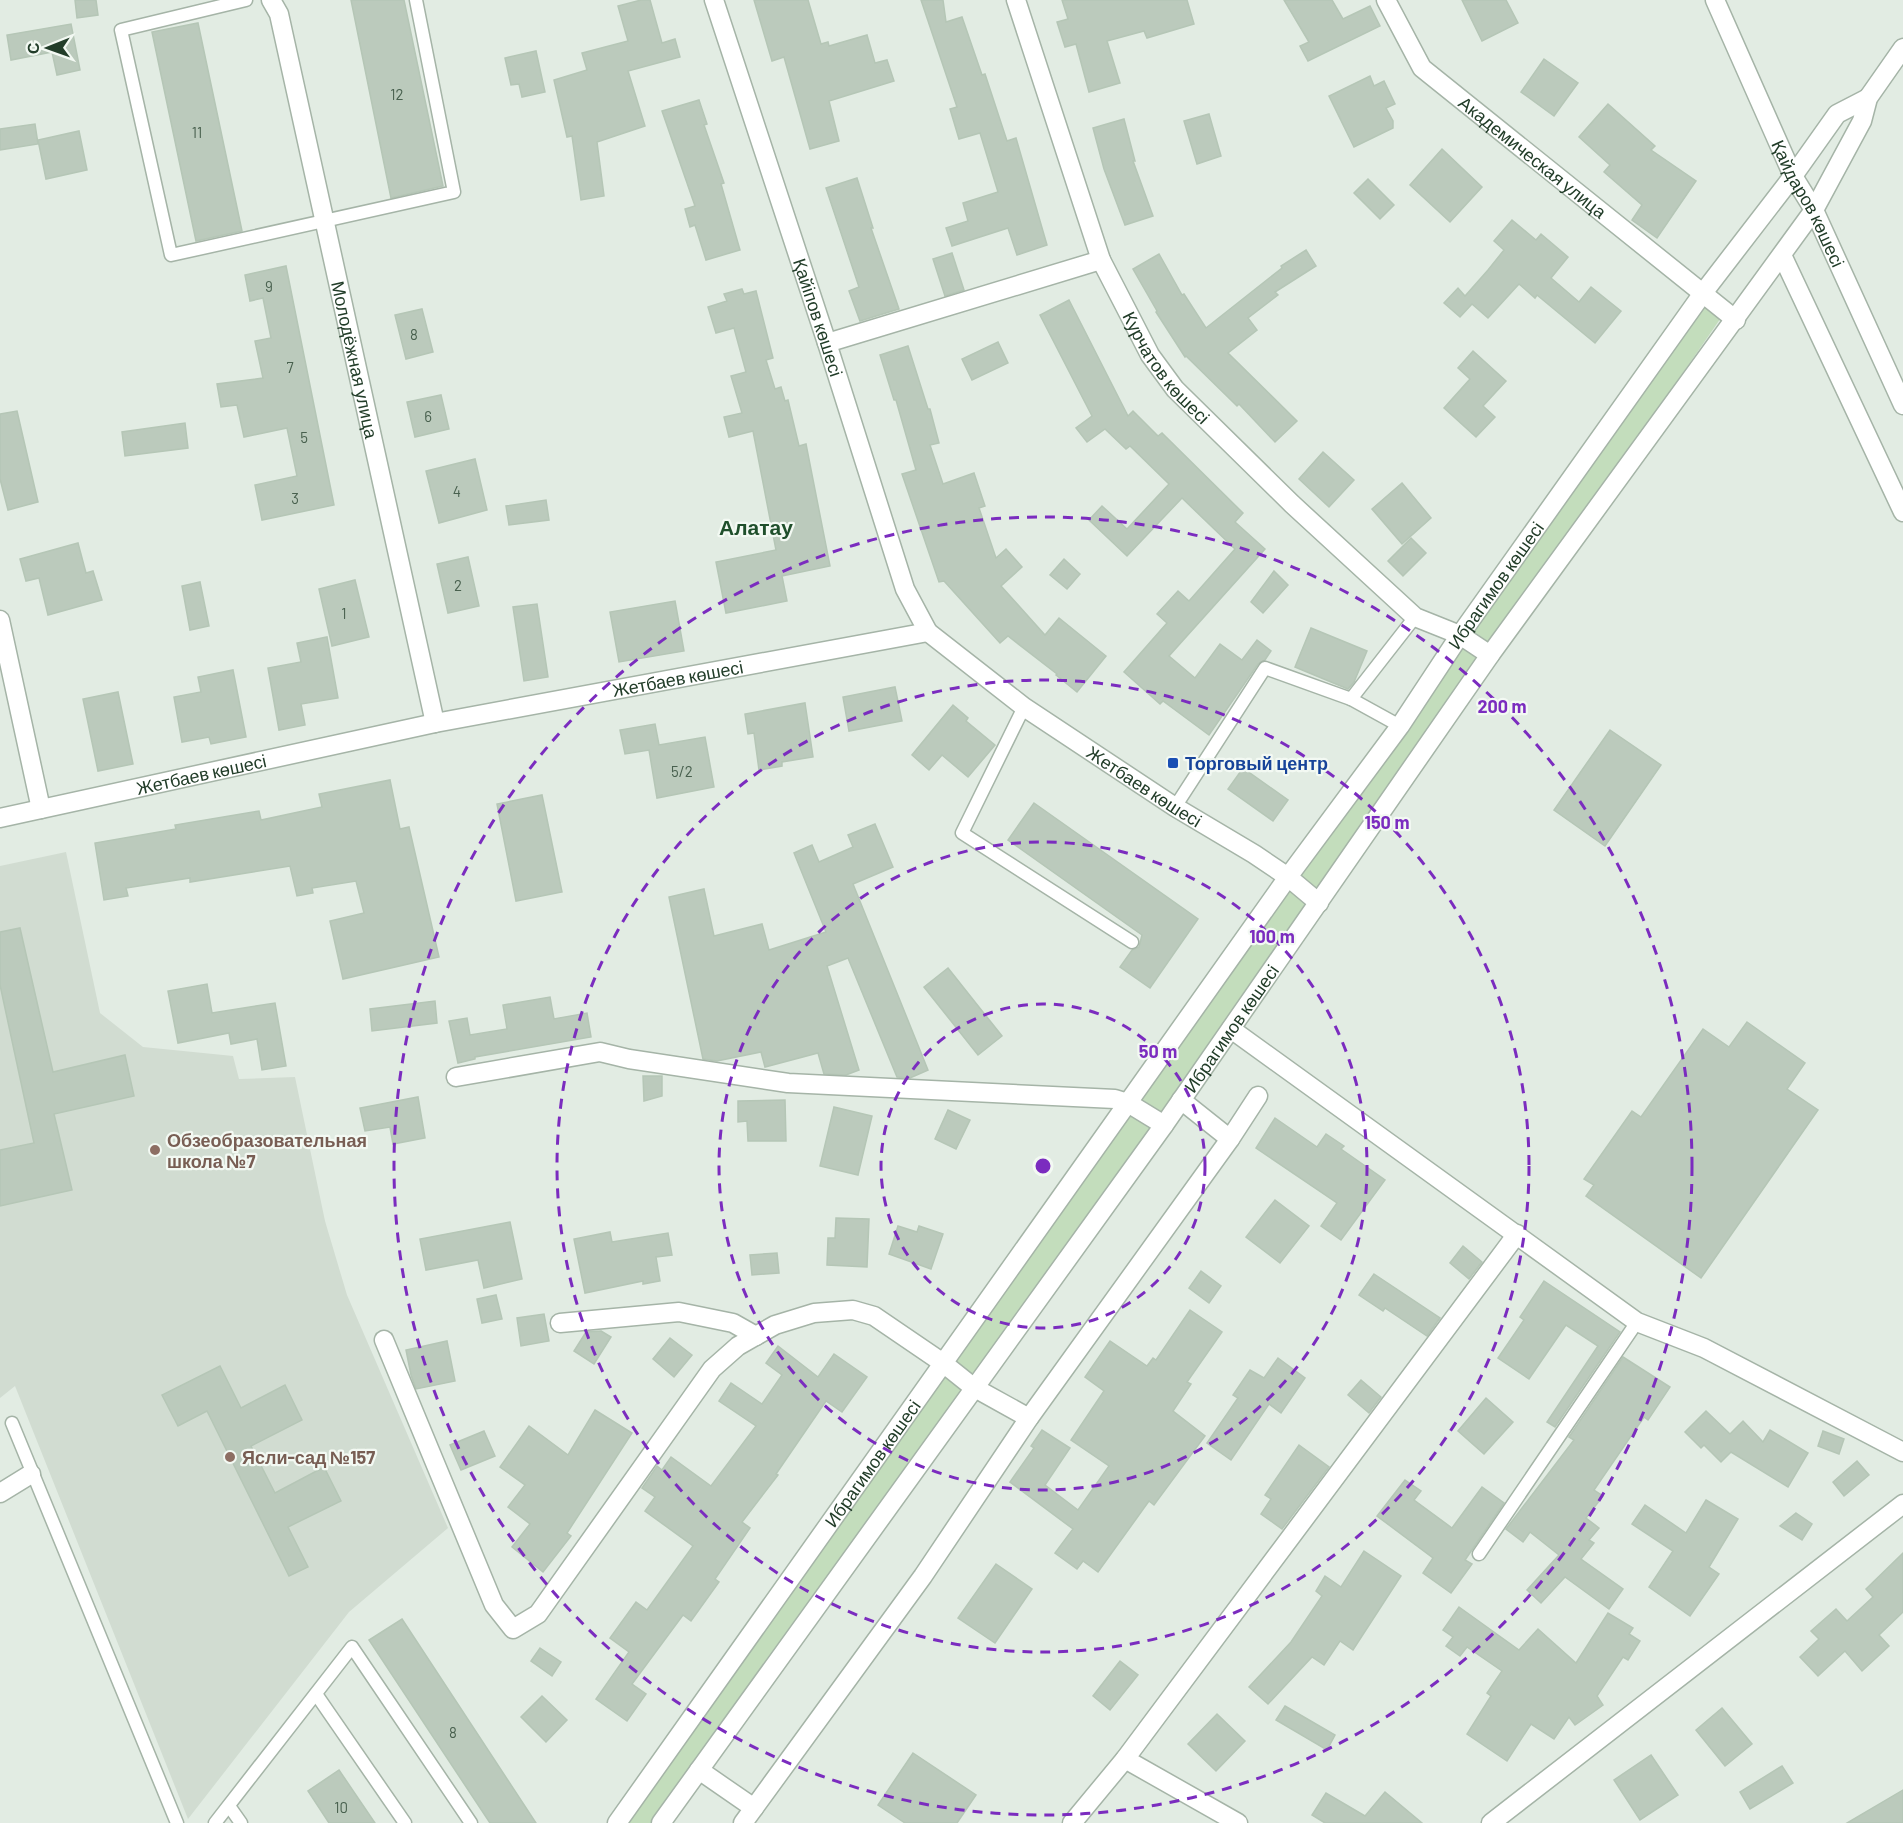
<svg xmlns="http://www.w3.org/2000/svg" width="1903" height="1823" font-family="Barlow,sans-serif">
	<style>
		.built { fill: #d1dcd1 }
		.green { fill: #c3ddbc }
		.building { fill: #bbcabc; stroke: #b5c6b6; stroke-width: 1.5 }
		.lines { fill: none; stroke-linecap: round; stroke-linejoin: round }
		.service-casing { stroke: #a5b4a7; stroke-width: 15 }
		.minor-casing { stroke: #a5b4a7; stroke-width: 21 }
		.tertiary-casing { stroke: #a5b4a7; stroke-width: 21 }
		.service { stroke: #fff; stroke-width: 12 }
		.minor { stroke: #fff; stroke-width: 18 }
		.tertiary { stroke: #fff; stroke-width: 18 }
		.ring { fill: none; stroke: #7b2cbf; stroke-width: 3; stroke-dasharray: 10 8 }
		.transit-dot { fill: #1a4fb4; stroke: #f3f9f3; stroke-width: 2 }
		.education-dot { fill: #8d6e63; stroke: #f3f9f3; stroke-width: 2 }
		.labels { text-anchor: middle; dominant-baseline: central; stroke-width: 4.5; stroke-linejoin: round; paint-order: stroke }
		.number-label { font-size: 15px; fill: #48604e }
		.street-label { font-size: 18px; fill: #223d29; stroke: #f3f9f3 }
		.transit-label { font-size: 18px; font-weight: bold; fill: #164399; stroke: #f3f9f3; text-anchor: start }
		.education-label { font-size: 18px; font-weight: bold; fill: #785e54; stroke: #f3f9f3; text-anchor: start }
		.quarter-label { font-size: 21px; font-weight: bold; fill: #1f4f2b; stroke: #f3f9f3 }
		.centre { fill: #7b2cbf; stroke: #f3f9f3; stroke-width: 3 }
		.ring-label { font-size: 18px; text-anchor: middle; font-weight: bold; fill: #7b2cbf; stroke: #f3f9f3; stroke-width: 4.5; stroke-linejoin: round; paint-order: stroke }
	</style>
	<rect width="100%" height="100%" fill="#e2ece3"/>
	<polygon class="built" points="66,852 100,1013 143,1047 233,1056 239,1079 295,1077 325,1221 347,1295 448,1528 349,1612 188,1819 15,1386 0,1398 0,866"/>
	<g class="green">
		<polygon points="1704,296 1725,312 1490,652 1464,636"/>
		<polygon points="1462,640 1487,656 1318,898 1296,878"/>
		<polygon points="1291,884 1315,904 1162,1119 1138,1103"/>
		<polygon points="1133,1109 1159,1126 657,1823 622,1823"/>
	</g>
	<g class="building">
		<polygon points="75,0 96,0 98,15 77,18"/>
		<polygon points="351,0 404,0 443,186 391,198"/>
		<polygon points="641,0 650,0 662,43 675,39 680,57 628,71 645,126 597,142 604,196 581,200 572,136 567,137 554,80 587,70 582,53 628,41 618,6"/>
		<polygon points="754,0 808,0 821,44 828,42 829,46 867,35 875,63 887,60 894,81 829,101 839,141 810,149 784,57 772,61"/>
		<polygon points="921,0 943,0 946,22 962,17 982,75 985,74 1007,141 1016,138 1047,245 1017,255 1008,228 952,246 946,228 968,221 963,203 998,192 980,133 959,139 950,109 957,107"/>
		<polygon points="1062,0 1187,0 1194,24 1147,38 1144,31 1107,41 1120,83 1089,92 1076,44 1065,47 1057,22 1068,19"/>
		<polygon points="1284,0 1332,0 1343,19 1370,6 1380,26 1308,61 1300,46 1309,42"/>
		<polygon points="1462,0 1506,0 1518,23 1482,41"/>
		<polygon points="198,23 242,231 196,241 152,32"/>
		<polygon points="71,24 80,70 57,75 52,52 11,60 7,35"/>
		<polygon points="536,51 545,92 522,97 519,84 511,85 505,58"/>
		<polygon points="1544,59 1578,83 1554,116 1521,92"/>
		<polygon points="1370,76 1374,86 1384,81 1395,104 1386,108 1393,121 1393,128 1354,147 1329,96"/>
		<polygon points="699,100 707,124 704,125 724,183 721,184 740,250 706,260 695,225 690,227 685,209 695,206 662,111"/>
		<polygon points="1608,104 1655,146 1651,150 1696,181 1657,238 1632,220 1642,205 1604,172 1610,165 1579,137"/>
		<polygon points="1209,114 1221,156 1197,164 1184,121"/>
		<polygon points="1124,119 1135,161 1133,161 1153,216 1125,225 1104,169 1093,128"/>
		<polygon points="35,124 38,144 0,150 0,129"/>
		<polygon points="79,131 87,170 46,179 38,140"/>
		<polygon points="1442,149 1482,187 1450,222 1410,185"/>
		<polygon points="857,178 873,228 871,228 899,309 860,321 849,291 859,287 826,188"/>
		<polygon points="1368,179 1394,205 1380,219 1354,193"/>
		<polygon points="1512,220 1536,240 1541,234 1568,257 1551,278 1579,302 1591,287 1621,311 1595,343 1537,295 1535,298 1519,284 1488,318 1472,304 1460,317 1444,303 1458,288 1465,296 1488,270 1504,250 1494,241"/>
		<polygon points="1306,250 1316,266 1275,292 1278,295 1248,318 1257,330 1228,353 1297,421 1275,442 1239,404 1237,406 1186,356 1185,357 1156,312 1157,311 1133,269 1159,254 1182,295 1184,294 1206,328 1282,268 1281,266"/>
		<polygon points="952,253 964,290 945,296 933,259"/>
		<polygon points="286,266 334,505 262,520 255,485 297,476 287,428 244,437 237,405 221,407 217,384 263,378 255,341 271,338 263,298 250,301 245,275"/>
		<polygon points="742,289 744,294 756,291 773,358 766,360 775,389 781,387 785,401 788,400 799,446 806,444 830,566 782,576 787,601 726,613 716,562 776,550 753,431 729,437 724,417 742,413 731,376 746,372 734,328 716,333 708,307 727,301 724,294"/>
		<polygon points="1069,300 1128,416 1133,411 1158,436 1162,433 1243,513 1235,522 1265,549 1169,656 1195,678 1220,644 1242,660 1257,640 1271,651 1265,660 1258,664 1209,735 1163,701 1160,704 1124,672 1167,623 1157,614 1178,591 1189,601 1235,549 1182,498 1127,556 1089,520 1102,506 1127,529 1169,484 1130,446 1126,449 1105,429 1087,442 1076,428 1092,416 1040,315"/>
		<polygon points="422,309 433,352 406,359 395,315"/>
		<polygon points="998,342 1008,363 972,380 962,359"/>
		<polygon points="908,346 928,409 930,409 939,443 930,445 943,484 974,473 985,506 979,508 996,558 1006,549 1022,567 1001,586 1045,635 1059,618 1106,656 1077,692 1056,675 1057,674 1008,636 1000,643 944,581 939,582 902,474 916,470 896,400 894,400 880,355"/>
		<polygon points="1473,351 1506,381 1483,406 1495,417 1476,437 1444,408 1470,379 1458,368"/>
		<polygon points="441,395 449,429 415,437 407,402"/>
		<polygon points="17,411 38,502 8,510 0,479 0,414"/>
		<polygon points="185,423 188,448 125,456 122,432"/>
		<polygon points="1323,452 1354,480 1329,507 1299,479"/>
		<polygon points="475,459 487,510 439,523 426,471"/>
		<polygon points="1402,483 1431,518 1402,544 1372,509"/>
		<polygon points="546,500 549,520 509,525 506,506"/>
		<polygon points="1411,538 1426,553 1403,576 1388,561"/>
		<polygon points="78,543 86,573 93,571 102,600 48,615 39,578 26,581 20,559"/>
		<polygon points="468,557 479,606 448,613 437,564"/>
		<polygon points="1064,559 1080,574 1067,589 1050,575"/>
		<polygon points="1274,571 1288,585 1263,613 1251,602"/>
		<polygon points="355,580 369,637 332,646 319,589"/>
		<polygon points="200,582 209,626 190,630 182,586"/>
		<polygon points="675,601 684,651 619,662 610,612"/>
		<polygon points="537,604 548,677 524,681 513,607"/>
		<polygon points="1311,628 1367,651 1354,682 1348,689 1295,667"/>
		<polygon points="327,637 338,698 301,704 305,725 279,730 268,668 301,662 297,643"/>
		<polygon points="233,670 246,737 211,744 209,737 182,742 174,697 201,692 198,677"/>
		<polygon points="895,687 902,721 849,731 843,697"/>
		<polygon points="118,692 133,764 98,771 83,699"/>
		<polygon points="805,703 813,757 782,762 782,766 759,770 754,733 748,734 745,714"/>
		<polygon points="953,705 968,718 966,721 995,745 968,777 942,755 929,770 912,755"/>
		<polygon points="655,724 659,745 705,737 714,787 657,798 649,750 625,754 620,730"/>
		<polygon points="1610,730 1661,765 1605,846 1554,810"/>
		<polygon points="1243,768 1288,800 1273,821 1228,789"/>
		<polygon points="390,780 400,829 409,827 439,957 343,979 330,921 364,913 356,881 312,888 313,893 297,896 290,866 190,882 190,878 126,888 128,896 104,900 95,843 176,829 175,825 259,811 261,820 322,807 319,794"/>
		<polygon points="542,795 562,892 516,901 497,804"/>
		<polygon points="1034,803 1198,919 1150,988 1120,967 1132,950 1139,947 1142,935 1008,840"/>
		<polygon points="875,824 893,867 853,884 928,1070 910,1078 897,1077 848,958 827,966 859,1070 846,1075 824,1074 818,1053 765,1067 761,1052 717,1061 703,1059 669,897 704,889 714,936 762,924 769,950 826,932 794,853 812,845 819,862 853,847 848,835"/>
		<polygon points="20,928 53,1072 125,1055 134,1096 54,1114 72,1190 0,1206 0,1150 34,1143 0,985 0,932"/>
		<polygon points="948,968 1002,1036 978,1055 924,987"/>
		<polygon points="207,984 212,1013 275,1003 286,1066 262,1070 257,1039 231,1044 229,1033 178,1043 168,991"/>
		<polygon points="550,997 554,1019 587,1013 591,1037 475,1057 475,1059 458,1063 449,1021 467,1018 470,1035 507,1029 503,1005"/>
		<polygon points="435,1001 437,1023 372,1031 370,1009"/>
		<polygon points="1747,1022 1805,1063 1787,1089 1818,1110 1701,1278 1586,1196 1594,1185 1584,1179 1632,1111 1641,1117 1703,1029 1729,1047"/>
		<polygon points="643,1076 662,1076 662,1096 644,1101"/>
		<polygon points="418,1097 425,1138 393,1144 390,1127 365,1131 360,1108"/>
		<polygon points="785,1100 786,1141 748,1141 747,1121 738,1122 738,1101"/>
		<polygon points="834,1107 872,1116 858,1175 820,1166"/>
		<polygon points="948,1110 970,1120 956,1149 935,1139"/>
		<polygon points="1275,1118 1317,1147 1326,1134 1344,1146 1341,1149 1385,1180 1341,1240 1321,1226 1337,1203 1256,1148"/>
		<polygon points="1275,1200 1309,1226 1280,1263 1246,1237"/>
		<polygon points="836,1218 869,1219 867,1267 827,1265 828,1238 835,1238"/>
		<polygon points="510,1222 522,1279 484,1288 478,1260 426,1270 420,1239"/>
		<polygon points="898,1226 917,1232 919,1226 943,1234 931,1269 889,1254"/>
		<polygon points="610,1232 612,1242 668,1233 672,1255 656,1257 660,1281 643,1284 643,1281 585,1293 574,1239"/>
		<polygon points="1463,1246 1482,1262 1469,1279 1450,1263"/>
		<polygon points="777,1253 779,1273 752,1275 750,1255"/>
		<polygon points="1201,1271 1221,1286 1209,1303 1189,1288"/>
		<polygon points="1374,1274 1440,1318 1427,1336 1385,1308 1383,1311 1359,1295"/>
		<polygon points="1544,1281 1620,1332 1555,1427 1547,1422 1598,1346 1566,1325 1529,1379 1498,1358 1524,1320 1520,1317"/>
		<polygon points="496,1295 502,1319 482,1323 477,1299"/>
		<polygon points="1190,1310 1222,1332 1187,1382 1191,1384 1173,1411 1205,1436 1154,1505 1149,1501 1098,1572 1083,1561 1077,1569 1055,1553 1073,1529 1010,1482 1034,1448 1031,1446 1042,1430 1070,1448 1045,1485 1078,1510 1109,1466 1071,1440 1104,1391 1085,1377 1110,1341 1147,1366 1153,1358 1156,1360"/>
		<polygon points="544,1314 549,1341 521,1346 517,1318"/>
		<polygon points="601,1331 611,1337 594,1364 574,1351 586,1332"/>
		<polygon points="670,1338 692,1355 674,1377 653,1359"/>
		<polygon points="447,1341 455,1381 416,1389 411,1375 406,1350"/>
		<polygon points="778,1346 818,1377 834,1354 867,1377 842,1412 826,1401 776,1474 778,1475 742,1522 750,1528 715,1579 719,1582 691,1621 683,1615 632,1684 646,1694 627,1721 596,1699 629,1652 610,1638 636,1602 647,1610 693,1546 645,1511 655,1497 642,1488 657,1466 662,1470 671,1457 711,1486 756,1426 719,1401 731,1383 762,1404 782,1375 766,1363"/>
		<polygon points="1623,1357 1670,1387 1648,1420 1644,1417 1594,1490 1603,1496 1586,1518 1599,1528 1589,1540 1594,1543 1581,1559 1623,1589 1609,1609 1565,1577 1541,1603 1527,1590 1559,1555 1530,1532 1523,1542 1506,1529 1574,1440 1569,1437"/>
		<polygon points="1278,1358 1305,1378 1281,1413 1269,1404 1231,1460 1207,1443 1238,1398 1233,1395 1250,1370 1264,1378"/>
		<polygon points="220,1366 241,1408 285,1385 302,1420 251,1446 275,1493 324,1467 341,1501 288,1527 308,1567 289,1576 207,1411 178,1426 162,1395"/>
		<polygon points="1361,1380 1381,1397 1369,1413 1348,1395"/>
		<polygon points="1486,1398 1513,1422 1484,1454 1458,1431"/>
		<polygon points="595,1410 632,1433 567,1533 571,1536 543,1572 512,1547 530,1524 508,1507 525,1485 500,1467 529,1426 568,1455"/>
		<polygon points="1706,1411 1730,1434 1743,1421 1763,1442 1770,1430 1808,1453 1788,1487 1731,1452 1721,1462 1704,1445 1701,1448 1685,1432"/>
		<polygon points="484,1431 495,1456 461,1470 450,1445"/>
		<polygon points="1823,1431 1844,1439 1839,1454 1818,1446"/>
		<polygon points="1299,1445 1329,1467 1282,1529 1261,1514 1271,1499 1265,1495"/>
		<polygon points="1857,1461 1869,1475 1844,1496 1833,1482"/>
		<polygon points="1405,1480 1421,1491 1414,1500 1452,1528 1482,1487 1504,1503 1465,1560 1472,1564 1451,1593 1423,1573 1433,1558 1377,1516"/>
		<polygon points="1706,1500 1738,1519 1709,1567 1719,1574 1690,1616 1649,1587 1673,1551 1632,1524 1645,1505 1686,1533"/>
		<polygon points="1796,1513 1812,1524 1802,1540 1780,1526"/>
		<polygon points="1364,1551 1401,1576 1353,1650 1340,1641 1324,1665 1312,1657 1268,1704 1249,1687 1291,1642 1322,1596 1316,1591 1325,1576 1341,1587"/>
		<polygon points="1903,1553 1903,1612 1879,1635 1889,1646 1862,1671 1845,1651 1818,1676 1800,1657 1819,1639 1811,1631 1836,1609 1847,1621 1873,1597 1866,1589"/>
		<polygon points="996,1564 1032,1589 995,1643 958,1618"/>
		<polygon points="1459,1607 1519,1650 1538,1629 1576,1663 1608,1613 1633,1628 1629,1634 1640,1641 1628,1660 1623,1657 1597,1696 1603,1705 1575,1725 1569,1717 1554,1739 1531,1724 1507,1761 1467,1734 1491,1696 1487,1693 1502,1671 1467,1647 1460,1656 1446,1646 1453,1637 1443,1630"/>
		<polygon points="402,1619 536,1823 490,1823 369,1640"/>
		<polygon points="540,1648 561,1662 552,1676 531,1661"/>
		<polygon points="1120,1661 1138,1675 1110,1710 1093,1696"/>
		<polygon points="542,1696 567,1720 546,1742 521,1717"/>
		<polygon points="1285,1706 1335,1735 1327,1750 1276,1720"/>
		<polygon points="1722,1708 1752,1744 1725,1766 1696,1730"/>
		<polygon points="1217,1714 1245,1741 1216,1771 1188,1744"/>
		<polygon points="913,1753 976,1795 957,1823 905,1823 878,1805"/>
		<polygon points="1651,1755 1678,1795 1640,1820 1614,1780"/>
		<polygon points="1782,1766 1793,1783 1750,1809 1740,1792"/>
		<polygon points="339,1770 375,1823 329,1823 308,1791"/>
		<polygon points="1903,1790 1903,1823 1847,1823"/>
		<polygon points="1385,1792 1422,1823 1325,1823 1312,1815 1326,1793 1365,1816"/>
	</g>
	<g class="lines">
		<g class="service-casing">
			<g id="service">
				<polyline points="246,0 121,30 171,255 454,192 416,0"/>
				<polyline points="1351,699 1415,617"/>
				<polyline points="1024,707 962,833 1132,942"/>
				<polyline points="1175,807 1265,668 1351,699 1400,726"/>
				<polyline points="12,1423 177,1823"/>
				<polyline points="1479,1554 1637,1322"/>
				<polyline points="316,1694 405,1823"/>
				<polyline points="229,1806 241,1823"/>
				<polyline points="215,1823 352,1647 471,1823"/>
			</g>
		</g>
		<g class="minor-casing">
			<g id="minor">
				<path id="s1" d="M271 0 279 14 435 723"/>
				<path id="s2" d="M1016 0 1101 260 1150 355 1175 389 1292 504 1415 617 1460 635 1490 655"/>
				<path id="s3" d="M1386 0 1422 68 1736 320"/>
				<polyline points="1793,176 1837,114 1868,98"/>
				<polyline points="1814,210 1862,121 1868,98 1903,48"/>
				<polyline points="827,343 1101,260"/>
				<polyline points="0,620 41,809"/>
				<path id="s4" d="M0 818 435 723 928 632"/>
				<polyline points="1288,877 1319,903"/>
				<polyline points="1231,1029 1637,1322 1704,1348 1903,1452"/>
				<polyline points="456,1077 600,1052 629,1059 788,1083 1115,1099 1128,1103 1164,1125"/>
				<polyline points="1181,1100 1230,1139"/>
				<polyline points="560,1323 679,1312 733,1323 756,1336"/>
				<polyline points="384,1340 494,1605 513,1629 538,1614 712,1369 738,1346 775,1325 814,1313 853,1310 874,1316 943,1363 973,1387 1029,1418"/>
				<polyline points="0,1493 31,1474"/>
				<polyline points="1125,1759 1238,1823"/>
				<polyline points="699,1770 754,1808"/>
				<polyline points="743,1823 923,1576 1029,1418 1230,1139 1258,1096"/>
				<polyline points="1072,1823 1125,1759 1517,1234"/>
				<polyline points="1491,1823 1903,1504"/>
			</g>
		</g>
		<g class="tertiary-casing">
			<g id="tertiary">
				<path id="s5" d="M714 0 827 343 905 589 928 632 1024 707 1175 807 1254 854 1288 877"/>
				<path id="s6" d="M1715 0 1793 176 1814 210 1903 405"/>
				<polyline points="1782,255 1903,512"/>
				<path id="s7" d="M617 1823 1288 877 1400 726 1460 635 1703 293 1793 176"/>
				<path id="s8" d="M661 1823 1164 1125 1490 655 1814 210"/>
			</g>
		</g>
		<use href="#service" class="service"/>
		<use href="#minor" class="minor"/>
		<use href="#tertiary" class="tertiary"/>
	</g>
	<g class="ring">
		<circle cx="1043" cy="1166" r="162"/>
		<circle cx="1043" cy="1166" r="324"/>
		<circle cx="1043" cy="1166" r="486"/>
		<circle cx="1043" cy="1166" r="649"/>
	</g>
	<rect class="transit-dot" x="1167" y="757" width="12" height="12" rx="3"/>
	<g class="education-dot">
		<circle cx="155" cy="1150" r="6"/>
		<circle cx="230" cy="1457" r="6"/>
	</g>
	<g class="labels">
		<g class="number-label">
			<text x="397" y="94">12</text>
			<text x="197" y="132">11</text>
			<text x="269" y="286">9</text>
			<text x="414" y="334">8</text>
			<text x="290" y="367">7</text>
			<text x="428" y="416">6</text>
			<text x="304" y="437">5</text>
			<text x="457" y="491">4</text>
			<text x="295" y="498">3</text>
			<text x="458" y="585">2</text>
			<text x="344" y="613">1</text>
			<text x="682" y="771">5/2</text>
			<text x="453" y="1732">8</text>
			<text x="341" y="1807">10</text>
		</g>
		<g class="street-label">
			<text stroke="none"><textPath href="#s3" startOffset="219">Академическая улица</textPath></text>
			<text stroke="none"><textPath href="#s6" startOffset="224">Қайдаров көшесі</textPath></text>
			<text stroke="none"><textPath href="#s5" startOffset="334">Қайіпов көшесі</textPath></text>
			<text stroke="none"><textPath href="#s1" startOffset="370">Молодёжная улица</textPath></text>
			<text stroke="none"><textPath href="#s2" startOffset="400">Курчатов көшесі</textPath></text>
			<text stroke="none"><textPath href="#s7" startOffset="1518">Ибрагимов көшесі</textPath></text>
			<text stroke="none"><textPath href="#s4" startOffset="692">Жетбаев көшесі</textPath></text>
			<text stroke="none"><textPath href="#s4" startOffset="206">Жетбаев көшесі</textPath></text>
			<text stroke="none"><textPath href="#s5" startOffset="934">Жетбаев көшесі</textPath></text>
			<text stroke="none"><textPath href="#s8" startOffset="978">Ибрагимов көшесі</textPath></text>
			<text stroke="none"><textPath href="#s7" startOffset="441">Ибрагимов көшесі</textPath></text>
		</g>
		<g class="transit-label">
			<text x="1185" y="763">Торговый центр</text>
		</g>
		<g class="education-label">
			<text x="167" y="1140">Обзеобразовательная<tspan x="167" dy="21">школа №7</tspan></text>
			<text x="242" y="1457">Ясли-сад №157</text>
		</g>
		<g class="quarter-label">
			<text x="756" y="526">Алатау</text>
		</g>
	</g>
	<circle cx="1043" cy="1166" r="9" class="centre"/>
	<g class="ring-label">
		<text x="1502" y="713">200 m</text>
		<text x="1387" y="829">150 m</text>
		<text x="1272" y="943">100 m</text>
		<text x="1158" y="1058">50 m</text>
	</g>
	<g transform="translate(48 48) rotate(269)" stroke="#f3f9f3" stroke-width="4.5" paint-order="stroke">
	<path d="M0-4.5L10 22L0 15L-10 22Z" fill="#223d29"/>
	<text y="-9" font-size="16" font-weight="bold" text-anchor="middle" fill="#223d29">С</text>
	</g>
</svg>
